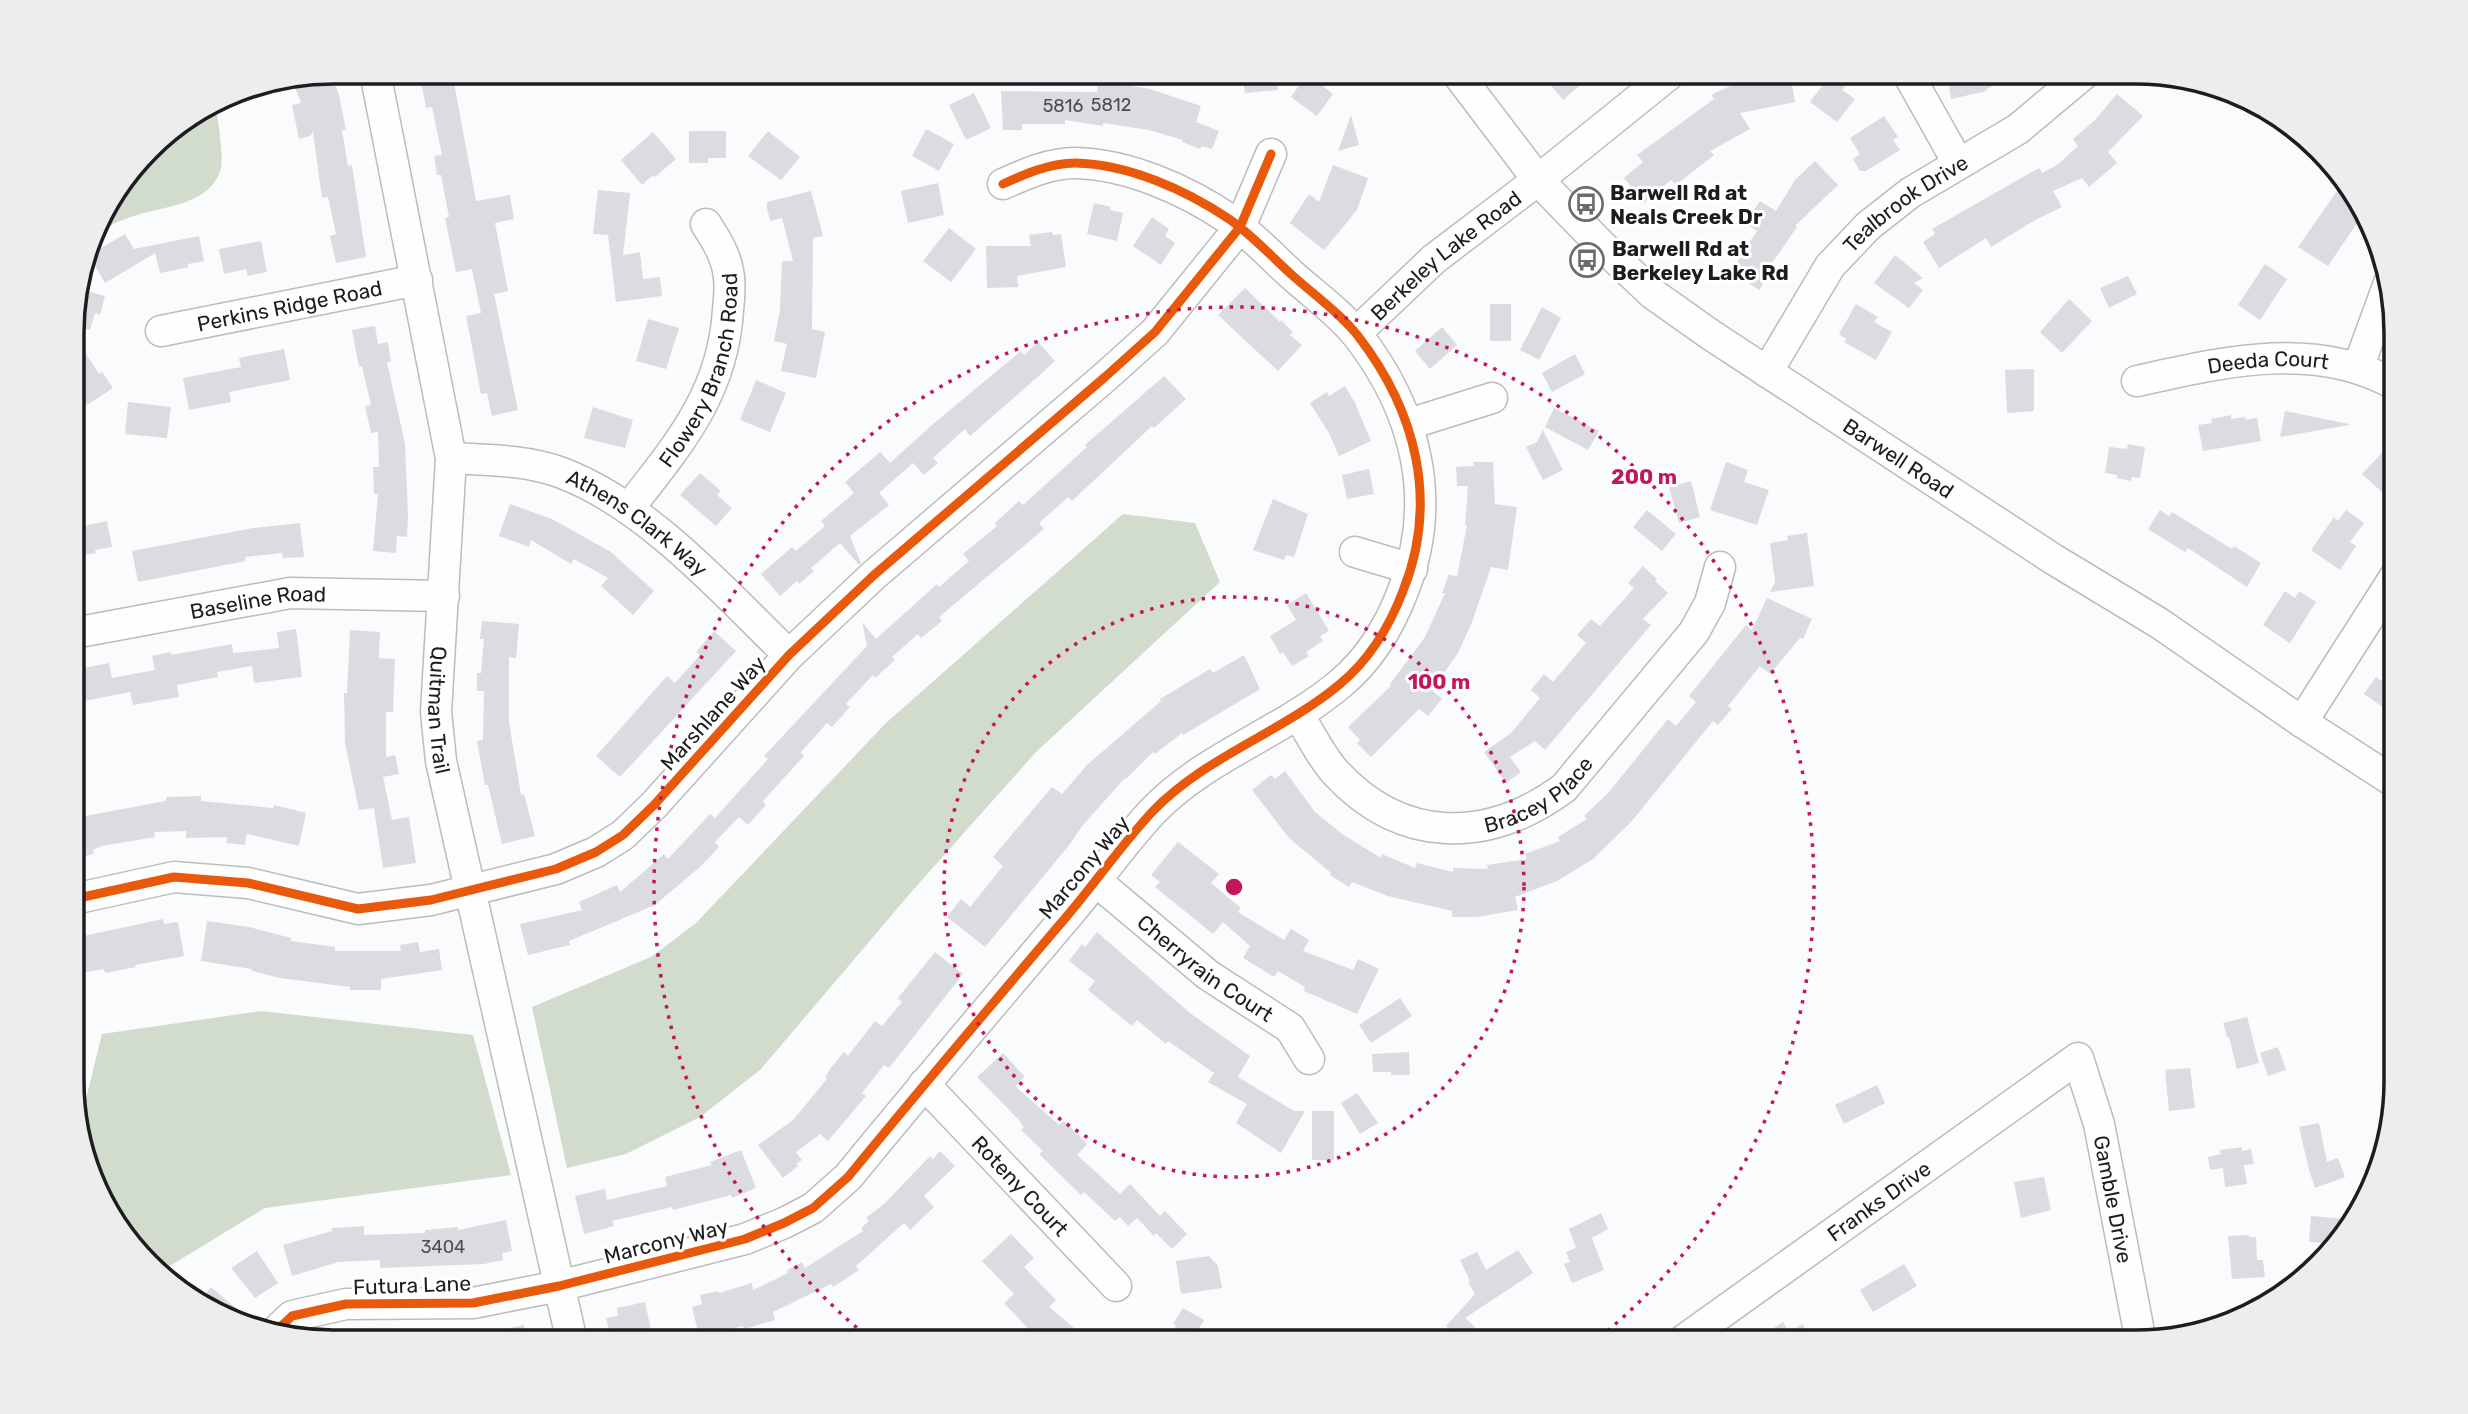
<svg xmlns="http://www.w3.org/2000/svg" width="2468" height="1414" font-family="Rubik,sans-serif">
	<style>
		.forest { fill: #d1dccd }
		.building { fill: #dbdcdf }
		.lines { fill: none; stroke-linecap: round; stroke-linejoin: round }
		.minor-casing { stroke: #bbbcbe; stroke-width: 33 }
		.minor { stroke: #fefeff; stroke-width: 30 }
		.cycleway-casing { stroke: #fff; stroke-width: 13 }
		.cycleway { stroke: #e8590c; stroke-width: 9 }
		.ring { fill: none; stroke: #c2185b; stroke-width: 3.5; stroke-dasharray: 3.5 7 }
		.labels { text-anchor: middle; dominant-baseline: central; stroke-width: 6; stroke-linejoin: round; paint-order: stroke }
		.number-label { font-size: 18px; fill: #4c4d50 }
		.poi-label { font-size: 21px; font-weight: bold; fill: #1c1d20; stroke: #fff; text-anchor: start }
		.street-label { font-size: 21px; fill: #1c1d20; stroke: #fff }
		.rim { fill: none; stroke: #1c1d20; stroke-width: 3.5 }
		.centre { fill: #c2185b; stroke: #fff; stroke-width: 3.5 }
		.ring-label { font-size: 21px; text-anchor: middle; font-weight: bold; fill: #c2185b; stroke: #fff; stroke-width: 6; stroke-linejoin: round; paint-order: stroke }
	</style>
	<rect width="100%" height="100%" fill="#fafbfd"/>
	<g class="forest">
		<path d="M216 103C217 118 224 155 221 168 211 207 159 206 128 218 116 222 105 228 94 235L99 217 161 137Z"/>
		<polygon points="1123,514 1195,523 1220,582 1036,752 913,890 761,1069 700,1117 626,1154 567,1168 532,1007 651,957 696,923 886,723"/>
		<polygon points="261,1011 473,1035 511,1175 265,1208 163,1270 116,1226 79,1127 102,1034"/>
	</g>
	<g class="building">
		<polygon points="330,72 339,95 346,130 342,130 348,166 352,165 366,257 336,263 330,236 336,234 328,197 322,198 313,132 310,136 299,139 292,105 301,103 292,80"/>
		<polygon points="439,72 452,72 476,201 510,195 514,219 495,223 508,291 494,294 518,410 492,416 487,393 481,394 466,316 481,313 472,269 456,272 445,218 449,217 441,175 437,175 434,156 442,155 432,107 426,108 420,75"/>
		<polygon points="1242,72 1276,72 1278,90 1245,93"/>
		<polygon points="1540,72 1568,72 1579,86 1563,100"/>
		<polygon points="1766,72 1776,72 1778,82 1791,79 1795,102 1740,113 1750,129 1710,151 1714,155 1676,185 1671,180 1644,203 1624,178 1643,162 1637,155 1714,99 1711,95 1755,74"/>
		<polygon points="1957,72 2019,72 1987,89 1987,91 1951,99 1948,80 1958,78"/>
		<polygon points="1307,74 1333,94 1317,116 1291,97"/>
		<polygon points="1831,74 1846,85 1842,90 1855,99 1837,122 1810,102"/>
		<polygon points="1098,81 1150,89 1201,106 1196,122 1219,131 1212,149 1202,146 1200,149 1182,142 1183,140 1149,130 1103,123 1103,126 1065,120 1065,124 1022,124 1022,130 1003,130 1001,91 1097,92"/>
		<polygon points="974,93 991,128 966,140 949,105"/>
		<polygon points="2117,94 2143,116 2108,152 2117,163 2089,187 2082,178 2053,191 2062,207 2037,219 1991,247 1986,238 1939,268 1923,242 1935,234 1932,229 2039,168 2042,173 2057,165 2078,146 2073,139 2094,121"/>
		<polygon points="1351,115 1359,145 1338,151"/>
		<polygon points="1884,116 1898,137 1893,140 1900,150 1866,171 1860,171 1853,159 1860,154 1850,138"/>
		<polygon points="926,129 954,144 939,171 912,156"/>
		<polygon points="689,131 726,131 726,158 708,158 708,163 689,163"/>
		<polygon points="768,131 800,157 781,180 748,156"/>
		<polygon points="653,132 676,159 655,177 653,175 642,185 621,160"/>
		<polygon points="1815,161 1838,185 1795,226 1797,227 1768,269 1771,272 1759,290 1731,271 1757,231 1745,223 1760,201 1776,211 1795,180"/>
		<polygon points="1333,165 1368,178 1357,210 1324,250 1290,223 1309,194 1319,202"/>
		<polygon points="2344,181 2352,188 2364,213 2328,266 2298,247"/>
		<polygon points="938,183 944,215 908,223 901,191"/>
		<polygon points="598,190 630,193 623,255 640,252 643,279 660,277 662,296 616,302 608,235 593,234"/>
		<polygon points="811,191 823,236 813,238 812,329 825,332 816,378 781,371 787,344 774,341 780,310 782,261 793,261 782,218 770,221 767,208 767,202"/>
		<polygon points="1094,203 1111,207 1110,210 1123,213 1117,241 1087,234"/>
		<polygon points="1152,217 1169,229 1165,236 1175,243 1161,265 1133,246"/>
		<polygon points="949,228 976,249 951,282 923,261"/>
		<polygon points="1052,232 1053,235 1061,234 1066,267 1017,276 1018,287 987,288 986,246 1031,246 1029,235"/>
		<polygon points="125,234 134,249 199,236 204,261 188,264 189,267 160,273 155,253 105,283 89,255"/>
		<polygon points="261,241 267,272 248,276 246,269 224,274 219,249"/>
		<polygon points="1895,255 1923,278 1914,283 1923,290 1909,308 1874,283"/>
		<polygon points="2265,264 2287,279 2260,320 2238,305"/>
		<polygon points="2128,276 2137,294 2109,308 2100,288"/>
		<polygon points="77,288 105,296 100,315 95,313 90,330 74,326 74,299"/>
		<polygon points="1245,288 1280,322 1281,320 1293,332 1290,335 1302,345 1278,371 1218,315"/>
		<polygon points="2069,299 2092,321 2062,353 2040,332"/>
		<rect x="1490" y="304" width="21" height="37"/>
		<polygon points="1856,304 1878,317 1874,322 1892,332 1876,360 1844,342 1846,339 1839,334"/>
		<polygon points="1542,307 1561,318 1539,360 1520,350"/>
		<polygon points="648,319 679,328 666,369 636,361"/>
		<polygon points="375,326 378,344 388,342 391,362 387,362 405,444 408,516 407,537 397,536 396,553 373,551 378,494 374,494 373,467 379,467 378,432 371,433 365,406 371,405 362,366 359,367 352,330"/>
		<polygon points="1442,327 1457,345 1430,369 1415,351"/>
		<polygon points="1038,342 1055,361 1041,374 970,436 965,429 933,458 938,463 924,475 913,463 879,493 889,505 850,536 861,563 859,565 840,543 811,568 814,571 799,584 797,581 780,596 761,574 792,547 796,551 825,526 821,521 854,493 845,482 880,452 890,463 933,424 1021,351 1024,355"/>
		<polygon points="284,349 290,380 229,392 231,402 189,410 183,378 241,367 239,358"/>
		<polygon points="86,354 99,374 102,372 113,388 87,405 74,385 74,362"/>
		<polygon points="1575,354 1585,374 1552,392 1542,373"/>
		<polygon points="2034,369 2034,411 2007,413 2005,370"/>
		<polygon points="1164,376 1186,399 1154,428 1152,426 1072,501 1068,497 1039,523 1044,529 939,617 942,621 921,638 918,634 892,657 895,660 875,678 873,675 846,704 850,707 832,727 827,723 801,752 804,756 763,801 766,805 748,825 739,817 715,842 719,847 701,866 655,905 569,941 570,945 528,955 520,924 582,910 579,902 617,885 620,892 664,854 668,859 710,814 715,818 768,759 764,756 867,646 862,622 876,639 937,584 939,587 969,561 963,554 997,526 995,523 1019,501 1023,505 1087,447 1085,445"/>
		<polygon points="756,380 786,393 770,432 740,420"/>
		<polygon points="1345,386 1355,403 1371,441 1339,456 1329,433 1310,403 1327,392 1329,396"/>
		<polygon points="128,402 171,407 167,438 125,434"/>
		<polygon points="593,407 633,420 625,448 584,438"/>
		<polygon points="1554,408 1599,431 1588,450 1545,427"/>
		<polygon points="2285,411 2349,424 2349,425 2280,437"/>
		<polygon points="2231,415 2231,419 2245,417 2245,420 2257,418 2261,441 2203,451 2198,425 2212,423 2211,419"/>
		<polygon points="1543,430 1563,470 1543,480 1526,447 1537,442"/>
		<polygon points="2396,438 2396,481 2384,494 2362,474"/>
		<polygon points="2128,444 2145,447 2140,478 2132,477 2131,481 2117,478 2117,475 2105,473 2109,447 2127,449"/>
		<polygon points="1473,462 1493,462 1495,504 1517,507 1508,570 1491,567 1472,622 1458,653 1432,690 1442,699 1428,716 1419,709 1371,757 1357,743 1360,740 1348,727 1391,686 1390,684 1425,637 1445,593 1442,593 1449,574 1457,577 1467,525 1465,525 1468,486 1457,486 1456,467 1474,466"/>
		<polygon points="1726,462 1748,470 1744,482 1769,490 1757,525 1710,510"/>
		<polygon points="1369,469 1374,494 1347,499 1342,475"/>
		<polygon points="700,473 721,491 717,495 732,508 716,526 680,495"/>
		<polygon points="1691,481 1700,517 1679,523 1669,487"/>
		<polygon points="1273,499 1308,514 1294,557 1286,555 1284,560 1253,550"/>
		<polygon points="510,504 552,519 611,552 654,591 633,615 601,586 608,578 574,559 571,564 531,540 529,547 499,536"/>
		<polygon points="1647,510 1676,534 1662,551 1633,527"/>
		<polygon points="2160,510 2169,516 2172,512 2232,549 2234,546 2261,563 2247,587 2188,548 2185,552 2148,529"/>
		<polygon points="2346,510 2364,523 2350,542 2356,546 2340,570 2311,550 2334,517 2338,521"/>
		<polygon points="107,521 112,547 95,550 96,553 74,557 74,528"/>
		<polygon points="300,523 304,557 283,558 282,553 245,557 246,561 138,582 132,551 253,528"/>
		<polygon points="1807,533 1814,586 1770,592 1775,582 1770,543 1788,540 1787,536"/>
		<polygon points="1643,566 1657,579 1655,581 1668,593 1643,619 1651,625 1545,750 1535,741 1510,757 1521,772 1506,783 1484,752 1511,733 1540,698 1531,690 1544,674 1553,682 1586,643 1577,635 1591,619 1600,626 1634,588 1628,583"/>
		<polygon points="2285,591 2295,598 2299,591 2316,602 2290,643 2263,625"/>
		<polygon points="1306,593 1329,631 1320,636 1323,641 1306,652 1309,656 1292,666 1283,652 1280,654 1270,636 1296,620 1287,605"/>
		<polygon points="1767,598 1812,619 1803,639 1800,638 1770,674 1760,666 1728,706 1732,709 1718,725 1713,721 1632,821 1593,859 1557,881 1515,897 1518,910 1477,917 1452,917 1452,911 1388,896 1352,882 1349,887 1330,875 1331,873 1289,838 1252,790 1271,775 1275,779 1285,771 1315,812 1342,834 1381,858 1382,854 1415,868 1417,863 1453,872 1453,868 1488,869 1487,865 1527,859 1525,854 1560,841 1558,837 1587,819 1584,816 1609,792 1668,719 1676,726 1696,702 1689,696 1746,625 1752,630"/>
		<polygon points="482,621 519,624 516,658 509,657 509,722 521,795 524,794 535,836 502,844 488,785 485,785 477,741 483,740 484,691 477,691 477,673 481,673 484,639 480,639"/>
		<polygon points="296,629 302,677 254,683 252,666 217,672 218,677 177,685 179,697 133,705 130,692 74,703 74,670 109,663 112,678 155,670 152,656 171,652 171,655 232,644 233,653 279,648 277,632"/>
		<polygon points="350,630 380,632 379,658 395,659 393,712 386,712 386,757 395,755 399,774 383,777 392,820 409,817 416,863 383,868 374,808 359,810 345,743 344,693 347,693"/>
		<polygon points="714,631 736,651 620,777 596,756 667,676 675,683 700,655 696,652"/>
		<polygon points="1244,655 1260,689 1183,735 1182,733 1155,754 1153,752 1126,779 1125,778 1083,825 1070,844 985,947 947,917 961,899 970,907 1003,866 993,857 1052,787 1062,794 1087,765 1161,701 1160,699 1210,669 1213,673"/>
		<polygon points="2376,677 2396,690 2396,716 2364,694"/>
		<polygon points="201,796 201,801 273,808 274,805 306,813 299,846 247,834 245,845 226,843 227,837 186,838 186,831 154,832 155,837 102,846 93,850 94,854 77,858 74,845 74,818 166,801 166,797"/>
		<polygon points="1178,842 1219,874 1211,883 1241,908 1238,912 1284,940 1291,929 1309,940 1303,951 1353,970 1358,959 1379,969 1357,1014 1304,991 1305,987 1278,971 1274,977 1243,958 1250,946 1223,922 1213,934 1155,887 1160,882 1151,875"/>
		<polygon points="163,919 164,924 178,922 184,956 135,965 136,967 105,973 104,969 74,974 74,938"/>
		<polygon points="207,921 249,927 291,938 291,941 335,947 335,951 401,951 400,945 418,942 420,952 439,949 442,970 381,979 381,990 350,990 350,987 280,978 252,971 252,969 201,961"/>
		<polygon points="1097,932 1190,1013 1250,1056 1238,1077 1294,1111 1305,1111 1281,1153 1236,1123 1247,1104 1208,1082 1214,1073 1168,1041 1166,1044 1137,1020 1132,1026 1088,990 1095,981 1069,961 1082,944 1085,947"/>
		<polygon points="935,952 963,974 889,1068 884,1065 862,1093 866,1096 828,1141 820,1134 796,1152 802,1160 796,1164 798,1166 783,1178 758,1145 793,1120 827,1079 825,1077 830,1069 844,1052 848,1056 875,1021 882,1026 902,1002 898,998"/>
		<polygon points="1400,998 1412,1016 1371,1043 1359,1025"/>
		<polygon points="2247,1017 2259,1063 2237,1069 2229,1037 2227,1037 2223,1023"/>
		<polygon points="2278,1047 2286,1070 2268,1076 2260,1053"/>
		<polygon points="1409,1052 1410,1075 1391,1075 1391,1072 1373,1072 1372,1054"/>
		<polygon points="1003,1053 1025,1077 1015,1086 1059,1125 1064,1121 1087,1144 1077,1155 1120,1194 1130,1184 1160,1216 1165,1211 1187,1234 1172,1249 1156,1233 1154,1236 1137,1218 1128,1226 1120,1217 1115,1221 1084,1192 1081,1195 1039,1154 1043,1151 1021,1130 1024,1127 1018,1119 977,1077"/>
		<polygon points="2190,1068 2195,1108 2169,1111 2165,1070"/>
		<polygon points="1877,1085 1885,1103 1844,1124 1835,1105"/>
		<polygon points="1357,1093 1378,1123 1360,1134 1341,1103"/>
		<rect x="1312" y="1111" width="22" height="49"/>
		<polygon points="2319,1123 2327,1162 2338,1158 2345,1177 2315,1188 2309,1170 2299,1127"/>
		<polygon points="2242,1147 2242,1151 2251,1149 2254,1164 2244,1165 2247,1184 2225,1187 2223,1168 2210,1170 2208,1157 2221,1154 2220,1150"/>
		<polygon points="741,1150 756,1188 732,1198 731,1195 673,1210 672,1207 612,1221 614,1226 584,1234 575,1196 605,1189 607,1200 667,1186 665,1177 712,1165 710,1162"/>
		<polygon points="940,1151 955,1166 924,1196 934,1207 910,1230 904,1223 856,1266 859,1270 833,1287 831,1284 773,1312 775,1320 744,1329 743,1326 699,1336 692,1307 702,1304 700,1295 718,1291 719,1293 752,1283 753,1290 788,1273 787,1270 802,1262 805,1268 863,1231 861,1228 869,1221 866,1218 885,1203 930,1156 933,1159"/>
		<polygon points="2044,1177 2051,1210 2021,1218 2014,1182"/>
		<polygon points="1601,1213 1608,1229 1592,1238 1604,1270 1572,1283 1564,1264 1570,1262 1566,1252 1576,1248 1569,1229"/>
		<polygon points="2311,1216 2348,1219 2347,1229 2337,1244 2309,1242"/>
		<polygon points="506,1220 512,1251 502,1253 503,1260 484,1264 380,1268 380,1260 338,1262 292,1276 283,1245 332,1231 332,1228 364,1226 364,1235 425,1233 425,1230 458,1227 458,1230"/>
		<polygon points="1011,1234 1034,1258 1024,1267 1056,1300 1049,1307 1074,1328 1072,1330 1076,1334 1069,1342 1041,1342 1004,1303 1014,1294 982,1261"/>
		<polygon points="2249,1235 2249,1237 2256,1237 2257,1260 2263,1260 2265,1277 2232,1279 2228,1236"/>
		<polygon points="1518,1250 1533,1273 1465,1318 1475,1327 1462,1341 1446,1326 1475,1294 1468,1282 1470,1281 1460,1260 1477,1252 1486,1270"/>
		<polygon points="257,1251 278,1283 255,1298 231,1268"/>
		<polygon points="1209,1256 1218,1266 1222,1288 1181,1294 1176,1261"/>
		<polygon points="1904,1264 1917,1286 1873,1312 1860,1290"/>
		<polygon points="211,1287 257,1326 255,1329 203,1307 198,1303"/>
		<polygon points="645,1302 652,1335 612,1342 606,1318 618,1316 617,1308"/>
		<polygon points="1183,1308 1204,1320 1191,1342 1167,1342 1176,1326 1173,1324"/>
		<polygon points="1783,1322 1789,1332 1802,1324 1815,1342 1775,1342 1769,1331"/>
		<polygon points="524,1325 527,1342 476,1342 476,1335"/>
	</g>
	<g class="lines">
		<g class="minor-casing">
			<g id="minor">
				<path id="s1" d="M375 72 451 458 436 712 441 761 572 1342"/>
				<path id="s2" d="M1456 72 1538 180 1602 246 1653 294 1711 335 2053 559 2159 623 2302 722 2396 783"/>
				<polyline points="1907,72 1958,163"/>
				<path id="s3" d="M161 331 417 280"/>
				<path id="s4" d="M1356 333 1434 259 1538 180 1672 72"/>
				<polyline points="2358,368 2389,283"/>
				<path id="s5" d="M1767 372 1830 266 1868 226 1910 193 2018 129 2086 72"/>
				<path id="s6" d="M2137 381C2223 362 2315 339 2396 385"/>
				<polyline points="1409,424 1492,398"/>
				<path id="s7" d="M451 458C488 460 527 460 562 473 647 505 724 592 789 655"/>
				<path id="s8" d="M629 508C678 445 723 394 728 310 730 291 731 274 724 257 720 245 712 234 706 224"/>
				<polyline points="1355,552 1412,569"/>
				<path id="s9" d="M74 633 290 593 444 596"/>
				<path id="s10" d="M1298 714C1310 733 1321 757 1336 773 1402 844 1488 844 1564 788L1694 632 1710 603 1720 567"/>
				<polyline points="2302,722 2396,575"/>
				<path id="s11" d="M1096 881 1208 975 1290 1028 1309 1059"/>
				<polyline points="74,899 174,877 248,883 358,909 431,900 556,869 596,852 623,835 654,805 789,655 874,575 1105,377 1155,332 1240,227 1271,154"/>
				<path id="s12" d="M924 1084 1116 1286"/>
				<path d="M273 1334 292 1316 346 1304 473 1303 559 1286 745 1239 784 1223 813 1208 848 1177C920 1089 993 1003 1067 916 1096 882 1122 844 1153 811 1206 756 1283 732 1340 684 1369 660 1390 625 1403 591 1439 501 1416 411 1358 336 1340 313 1313 294 1292 275 1271 256 1252 235 1229 219 1186 190 1128 164 1075 163 1050 163 1025 174 1003 184"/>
				<path id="s13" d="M1681 1342 2078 1058 2099 1124 2141 1342"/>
			</g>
		</g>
		<use href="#minor" class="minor"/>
		<g class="cycleway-casing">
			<g id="cycleway">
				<polyline points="74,899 174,877 248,883 358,909 431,900 556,869 596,852 623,835 654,805 789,655 874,575 1105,377 1155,332 1240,227 1271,154"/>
				<path d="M273 1334 292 1316 346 1304 473 1303 559 1286 745 1239 784 1223 813 1208 848 1177C920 1089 993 1003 1067 916 1096 882 1122 844 1153 811 1206 756 1283 732 1340 684 1369 660 1390 625 1403 591 1439 501 1416 411 1358 336 1340 313 1313 294 1292 275 1271 256 1252 235 1229 219 1186 190 1128 164 1075 163 1050 163 1025 174 1003 184"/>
			</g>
		</g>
		<use href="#cycleway" class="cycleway"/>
	</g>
	<g class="ring">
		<circle cx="1234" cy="887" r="290"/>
		<path d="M873 1341A580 580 0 1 1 1595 1341"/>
	</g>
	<defs>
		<g id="bus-ring" transform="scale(1.75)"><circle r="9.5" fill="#fff" stroke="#6a6b6d" stroke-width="1.5"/><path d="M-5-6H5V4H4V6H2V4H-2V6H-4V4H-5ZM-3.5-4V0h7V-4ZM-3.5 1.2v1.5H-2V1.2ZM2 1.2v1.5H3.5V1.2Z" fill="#6a6b6d"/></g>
	</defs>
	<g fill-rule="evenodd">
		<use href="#bus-ring" x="1586" y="204"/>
		<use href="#bus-ring" x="1587" y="260"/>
	</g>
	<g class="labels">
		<g class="number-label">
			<text x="1111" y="105">5812</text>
			<text x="1063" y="106">5816</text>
			<text x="443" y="1247">3404</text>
		</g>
		<g class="poi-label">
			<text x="1610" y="192">Barwell Rd at<tspan x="1610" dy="24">Neals Creek Dr</tspan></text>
			<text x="1612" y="248">Barwell Rd at<tspan x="1612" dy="24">Berkeley Lake Rd</tspan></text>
		</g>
		<g class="street-label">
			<text stroke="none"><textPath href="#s5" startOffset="222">Tealbrook Drive</textPath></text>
			<text stroke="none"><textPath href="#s4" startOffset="119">Berkeley Lake Road</textPath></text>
			<text stroke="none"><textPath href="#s3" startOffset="131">Perkins Ridge Road</textPath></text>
			<text stroke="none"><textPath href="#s6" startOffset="133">Deeda Court</textPath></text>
			<text stroke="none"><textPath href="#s8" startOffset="159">Flowery Branch Road</textPath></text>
			<text stroke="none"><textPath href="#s2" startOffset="593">Barwell Road</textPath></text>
			<text stroke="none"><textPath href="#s7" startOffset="203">Athens Clark Way</textPath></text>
			<text stroke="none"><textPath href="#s9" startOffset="187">Baseline Road</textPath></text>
			<text stroke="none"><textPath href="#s1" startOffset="646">Quitman Trail</textPath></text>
			<text transform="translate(713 713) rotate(-48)">Marshlane Way</text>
			<text stroke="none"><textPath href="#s10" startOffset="298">Bracey Place</textPath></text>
			<text transform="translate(1084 867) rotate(-50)">Marcony Way</text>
			<text stroke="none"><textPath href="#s11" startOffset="140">Cherryrain Court</textPath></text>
			<text stroke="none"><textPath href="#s12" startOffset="140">Roteny Court</textPath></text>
			<text stroke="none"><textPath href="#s13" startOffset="634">Gamble Drive</textPath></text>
			<text stroke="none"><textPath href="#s13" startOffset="243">Franks Drive</textPath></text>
			<text transform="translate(666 1241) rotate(-14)">Marcony Way</text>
			<text transform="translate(412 1285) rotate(-2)">Futura Lane</text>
		</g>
	</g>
	<path d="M0 0H2468V1414H0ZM333 84H2135A249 249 0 0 1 2384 333V1081A249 249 0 0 1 2135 1330H333A249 249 0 0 1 84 1081V333A249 249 0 0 1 333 84Z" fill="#ededed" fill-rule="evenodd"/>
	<path class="rim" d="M333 84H2135A249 249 0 0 1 2384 333V1081A249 249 0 0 1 2135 1330H333A249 249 0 0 1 84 1081V333A249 249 0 0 1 333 84Z"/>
	<circle cx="1234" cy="887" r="10" class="centre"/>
	<g class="ring-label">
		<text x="1644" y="484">200 m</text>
		<text x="1439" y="689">100 m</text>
	</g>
</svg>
